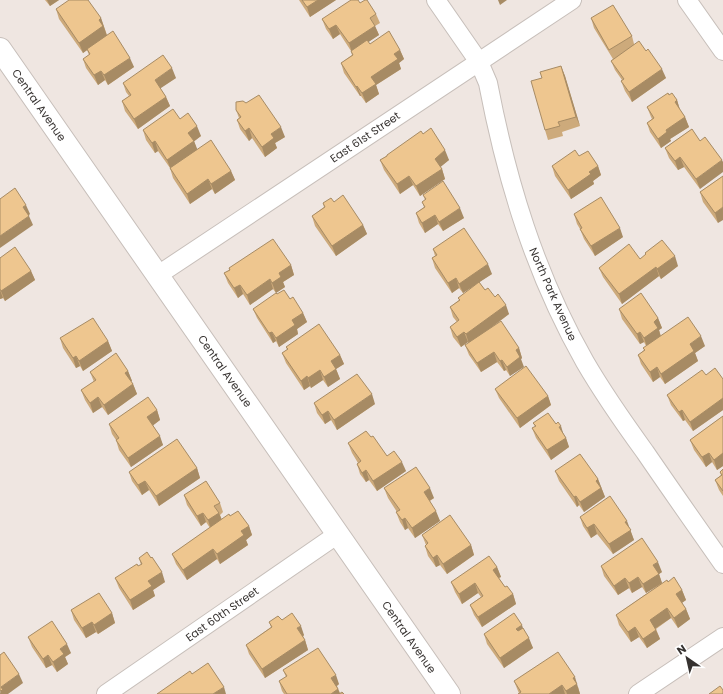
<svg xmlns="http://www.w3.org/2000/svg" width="723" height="694" font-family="Poppins,sans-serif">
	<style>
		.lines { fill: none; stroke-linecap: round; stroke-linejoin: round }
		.minor-casing { stroke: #c7bfba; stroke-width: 20 }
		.secondary-casing { stroke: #c7bfba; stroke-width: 24 }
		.minor { stroke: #fff; stroke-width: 18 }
		.secondary { stroke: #fff; stroke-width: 22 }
		.wall { fill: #cdaa7b }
		.shaded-wall { fill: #a78b64 }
		.building { fill: #eec68f; stroke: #a78b64 }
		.labels { text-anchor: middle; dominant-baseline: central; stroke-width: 3; stroke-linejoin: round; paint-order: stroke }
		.street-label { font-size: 11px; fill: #363230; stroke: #fff }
	</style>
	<rect width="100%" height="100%" fill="#efe6e1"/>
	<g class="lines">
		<g class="minor-casing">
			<g id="minor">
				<path d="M436 0 479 62 488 83C507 182 535 274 585 362 603 393 624 423 645 452 671 490 697 527 723 564"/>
				<polyline points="687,0 723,51"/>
				<polyline points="158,275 572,0"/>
				<polyline points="106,694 338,534"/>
				<polyline points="638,694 723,637"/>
			</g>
		</g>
		<g class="secondary-casing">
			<polyline id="secondary" points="0,49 449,694"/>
		</g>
		<use href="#minor" class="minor"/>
		<use href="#secondary" class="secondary"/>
	</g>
	<g class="wall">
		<polygon points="45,0 59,0 50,6"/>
		<polygon points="299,0 336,0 310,17"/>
		<polygon points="360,3 376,14 380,23 375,26 379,35 368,42 370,44 400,50 404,59 399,63 401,69 376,85 379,94 366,103 361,96 360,96 344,73 341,63 352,55 351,51 340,34 333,39 326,29 322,19"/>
		<polygon points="56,9 101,18 107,35 134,67 108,85 105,80 98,85 86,68 83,59 89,55 87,50 83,53 59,19"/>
		<polygon points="591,18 632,36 634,44 666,78 632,102 625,91 621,81 622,80 615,70 611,61 613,59 594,28"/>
		<polygon points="561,66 565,76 580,126 562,132 563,136 548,140 545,130 542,78"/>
		<polygon points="176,78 160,88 166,97 170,106 138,129 125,111 122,101 129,96 126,92 123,83"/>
		<polygon points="669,95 677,100 680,110 685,117 689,127 670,139 671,141 661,148 650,132 647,123 652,119 651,117 647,107"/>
		<polygon points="236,110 285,137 275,143 277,148 265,157 252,138 249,141 240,129 237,120 239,118"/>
		<polygon points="180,119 201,136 194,141 197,150 231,171 235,180 215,194 212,189 190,204 173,178 170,168 158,151 155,153 146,140 143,130"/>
		<polygon points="692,129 700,189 684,167 678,170 669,158 665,148"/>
		<polygon points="423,134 449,160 440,167 442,169 445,179 420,196 413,185 400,194 384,170 380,160"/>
		<polygon points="579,156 598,166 601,175 593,181 594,184 571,199 555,176 552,166"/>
		<polygon points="723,176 718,223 703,202 700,192"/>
		<polygon points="423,195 464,218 443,231 438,224 425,233 419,223 416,213 424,207 422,202 425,200"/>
		<polygon points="323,203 363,225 367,234 336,256 315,226 312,216 324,207"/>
		<polygon points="574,214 623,237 595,256 584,239 580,229 577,224"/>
		<polygon points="433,249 492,274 479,282 485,290 495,297 509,314 491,328 519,348 522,358 521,359 510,376 506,370 504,371 497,362 481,372 469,355 465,345 469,343 468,342 461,347 453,337 450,327 457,322 453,317 450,307 459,300 458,298 476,284 463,293 459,288 452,293 435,268 432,258 435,256"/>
		<polygon points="645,253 678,266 661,279 659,276 622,304 603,277 599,268 640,259 646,255"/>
		<polygon points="0,258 31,271 35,280 5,301 3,298 0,299"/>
		<polygon points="291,265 294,275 283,282 285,287 276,293 273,289 250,305 243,294 238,298 228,283 224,273 229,270 229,268"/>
		<polygon points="277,294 290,299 303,313 307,322 297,329 298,334 279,347 276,341 273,343 257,318 253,309"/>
		<polygon points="619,309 658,318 662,328 659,330 661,336 705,346 695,353 698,361 665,384 660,377 653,382 641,364 638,355 644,350 643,348 646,346 644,342 640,344 622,319"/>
		<polygon points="60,338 108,341 112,351 83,371 80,366 76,368 63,348"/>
		<polygon points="286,347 340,355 344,364 336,369 340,379 328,387 323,380 311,388 310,386 304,390 286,363 282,353 287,350"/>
		<polygon points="128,371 132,381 131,381 133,384 137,394 108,415 102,407 93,413 85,400 81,390 94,382 90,372"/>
		<polygon points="706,375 723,379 723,410 693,431 685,420 683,421 671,405 667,395"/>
		<polygon points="495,389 548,396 551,405 520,428 499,398"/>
		<polygon points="314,403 375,404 337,430 331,420 325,424 317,413"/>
		<polygon points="157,410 160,420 153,425 163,445 131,467 119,450 116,440 112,434 109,424"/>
		<polygon points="723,416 723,466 717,470 712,462 706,467 694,450 690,440"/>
		<polygon points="533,423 564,435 566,438 569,447 551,460 536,438 532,428 535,427"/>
		<polygon points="371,437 387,456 406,471 377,491 369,480 366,482 360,474 357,464 358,463 352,453 348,443"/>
		<polygon points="197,468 200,478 159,506 149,490 142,495 132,481 129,472"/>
		<polygon points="723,469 723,496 719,490 715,480 721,475 720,472"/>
		<polygon points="555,471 598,479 605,497 584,512 579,505 577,507 559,481"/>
		<polygon points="384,488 434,498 430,501 440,521 415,538 408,528 405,530 400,522 396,512 397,512 388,498"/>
		<polygon points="184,495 220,503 223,512 220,515 222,520 230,516 249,526 252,535 246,540 248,545 220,564 217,559 187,580 176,564 172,554 210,528 206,522 201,526 187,505"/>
		<polygon points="580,517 629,527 634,540 613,554 597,534 591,538 583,526"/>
		<polygon points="422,535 471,545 474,555 447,574 440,565 436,567 428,556 425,546 426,545"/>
		<polygon points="139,558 165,582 153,590 155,596 133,610 119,588 115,578 141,565"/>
		<polygon points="601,566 662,572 659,574 662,583 668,582 682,590 686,600 682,603 686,609 690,619 678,628 671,618 656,629 660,639 647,648 639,637 631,642 619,625 616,615 659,585 646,593 642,587 632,593 629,588 618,595 604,576"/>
		<polygon points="497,567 501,577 499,578 505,587 513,594 516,604 482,627 474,615 470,605 481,597 478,593 462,604 455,592 451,582"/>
		<polygon points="71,610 112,613 115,623 98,634 96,632 86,638 74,620"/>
		<polygon points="282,620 304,635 303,637 305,640 308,650 265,678 249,654 246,645 271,627 269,622"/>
		<polygon points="523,629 533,648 504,668 487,644 484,634"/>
		<polygon points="28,637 71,653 65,657 68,664 57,672 52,665 46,668 32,647"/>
		<polygon points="283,670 339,684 337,686 340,693 344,694 284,694 282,691 279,681 286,677"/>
		<polygon points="514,681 578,687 580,694 518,694 519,693 518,691"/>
	</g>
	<g class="shaded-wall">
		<polygon points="47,0 59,0 50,6"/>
		<polygon points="318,0 336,0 310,17 307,7"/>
		<polygon points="498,0 507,0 500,5"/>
		<polygon points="101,18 107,36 83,53 79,43"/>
		<polygon points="336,25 340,34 333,39 329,29"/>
		<polygon points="375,26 379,35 352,53 349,43"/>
		<polygon points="400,50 404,59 399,63 401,69 376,85 379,94 366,103 362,93 371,77 394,54"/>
		<polygon points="130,58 134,67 108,85 104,75"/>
		<polygon points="561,66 565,76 580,126 576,117"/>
		<polygon points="172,68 176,78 158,90 155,80"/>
		<polygon points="662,69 666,78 632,102 629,92"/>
		<polygon points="101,71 105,80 98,85 94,75"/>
		<polygon points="357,86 361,96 360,96 356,87"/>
		<polygon points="166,97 170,106 138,129 134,119"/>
		<polygon points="677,100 680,110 675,102"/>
		<polygon points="685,117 689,127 670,139 671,141 661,148 658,139 666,130"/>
		<polygon points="197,126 201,136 192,143 188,133"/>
		<polygon points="281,127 285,137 275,143 277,148 265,157 262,147 271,134"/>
		<polygon points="249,128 252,138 249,141 245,131"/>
		<polygon points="155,141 158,151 155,153 152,143"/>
		<polygon points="194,141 198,151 171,170 167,160"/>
		<polygon points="445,150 449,160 438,169 435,159"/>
		<polygon points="680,157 684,167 678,170 675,161"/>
		<polygon points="722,160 723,162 723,172 700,189 696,179"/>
		<polygon points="598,166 601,175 593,181 594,184 571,199 568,190 589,172"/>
		<polygon points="442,169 445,179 420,196 416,186"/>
		<polygon points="231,171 235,180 215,194 211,184"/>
		<polygon points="409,176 413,185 400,194 397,184"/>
		<polygon points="208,179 212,189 190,204 187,194"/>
		<polygon points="26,205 30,214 27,217 23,207"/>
		<polygon points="723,207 723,220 718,223 715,213"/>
		<polygon points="460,208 464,218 443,231 439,222"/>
		<polygon points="435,215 438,224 425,233 422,223"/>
		<polygon points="29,216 33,225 0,248 0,236"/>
		<polygon points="363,225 367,234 336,256 332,246"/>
		<polygon points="620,228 623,237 595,256 591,246"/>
		<polygon points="675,256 678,266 661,279 657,269"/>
		<polygon points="488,264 492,274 463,293 459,284"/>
		<polygon points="291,265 294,275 283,282 285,287 276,293 272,283 279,273"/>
		<polygon points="656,267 659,276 622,304 619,294"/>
		<polygon points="31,271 35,280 5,301 1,291"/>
		<polygon points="456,278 459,288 452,293 448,283"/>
		<polygon points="270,279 273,289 250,305 247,295"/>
		<polygon points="240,285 243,294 238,298 234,288"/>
		<polygon points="0,290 3,298 0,299"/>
		<polygon points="506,305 509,314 469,344 466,334"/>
		<polygon points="303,313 307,322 297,329 298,334 279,347 276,338 292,320"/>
		<polygon points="658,318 662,328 659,330 661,338 647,347 644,338 654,322"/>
		<polygon points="272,332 276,341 273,343 269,333"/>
		<polygon points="464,332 468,342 461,347 457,337"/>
		<polygon points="640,332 644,342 640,344 637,334"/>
		<polygon points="701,336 705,346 695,353 698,361 665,384 661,374 690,344"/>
		<polygon points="108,341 112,351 83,371 79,361"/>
		<polygon points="519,348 522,358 521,359 524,367 510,376 507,367 516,350"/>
		<polygon points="494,352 497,362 481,372 477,363"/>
		<polygon points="340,355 344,364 336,369 340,379 328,387 324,377 331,361"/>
		<polygon points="76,356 80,366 76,368 73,358"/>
		<polygon points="502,360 506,370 504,371 500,361"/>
		<polygon points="657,367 660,377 653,382 650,372"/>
		<polygon points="320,370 323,380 311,388 308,378"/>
		<polygon points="128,371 132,381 129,382 125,373"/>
		<polygon points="307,376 310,386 304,390 301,381"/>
		<polygon points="133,384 137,394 108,415 104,405"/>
		<polygon points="372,394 375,404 337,430 334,420"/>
		<polygon points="548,396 551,405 520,428 517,418"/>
		<polygon points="98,397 102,407 93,413 90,403"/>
		<polygon points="723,398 723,410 693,431 690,422"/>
		<polygon points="157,410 160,420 151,427 147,417"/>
		<polygon points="682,410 685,420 683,421 679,412"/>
		<polygon points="328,411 331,420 325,424 322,415"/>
		<polygon points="561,426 564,436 559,427"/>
		<polygon points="160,436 163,445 131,467 128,458"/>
		<polygon points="566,438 569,447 551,460 547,450"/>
		<polygon points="709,453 712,462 706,467 702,457"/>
		<polygon points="723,453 723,466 717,470 714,460"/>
		<polygon points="402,462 406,471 377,491 373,481"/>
		<polygon points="197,468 200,478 159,506 156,496"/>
		<polygon points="366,470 369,480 366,482 362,473"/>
		<polygon points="598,479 605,497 584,512 580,502 596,481"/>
		<polygon points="145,481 149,490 142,495 138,485"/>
		<polygon points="430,488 434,498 427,502 424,492"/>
		<polygon points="576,496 579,505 577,507 574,497"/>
		<polygon points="436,511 440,521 415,538 412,528"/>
		<polygon points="203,513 206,522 201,526 197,516"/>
		<polygon points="219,513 223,523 211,530 208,520"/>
		<polygon points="405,518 408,528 405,530 402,520"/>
		<polygon points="627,521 634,540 613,554 609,544 625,522"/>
		<polygon points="594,524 597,534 591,538 587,528"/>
		<polygon points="249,526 252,535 246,540 248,545 220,564 217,554 241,531"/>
		<polygon points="471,545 474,555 447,574 443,564"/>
		<polygon points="213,549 217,559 187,580 183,570"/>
		<polygon points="437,555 440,565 436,567 433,558"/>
		<polygon points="658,562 662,572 659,574 662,583 646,593 643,584 653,565"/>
		<polygon points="497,567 501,577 496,579 493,570"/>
		<polygon points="162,572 165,582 153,590 155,596 133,610 130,600 148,581"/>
		<polygon points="638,577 642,587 632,593 629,583"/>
		<polygon points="625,578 629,588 618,595 614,586"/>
		<polygon points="475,583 478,593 462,604 459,594"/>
		<polygon points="682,590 686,600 680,604 676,594"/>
		<polygon points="513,594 516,604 482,627 478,617"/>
		<polygon points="667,608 671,618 653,630 650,620"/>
		<polygon points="686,609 690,619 678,628 674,618"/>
		<polygon points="112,613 115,623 98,634 94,625"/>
		<polygon points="92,622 96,632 86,638 82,628"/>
		<polygon points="522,625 525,635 520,639 516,629"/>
		<polygon points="301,626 304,635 301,638 297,628"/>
		<polygon points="635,627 639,637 631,642 628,632"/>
		<polygon points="656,630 660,639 647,648 643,639"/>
		<polygon points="529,638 533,648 504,668 500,658"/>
		<polygon points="305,640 308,650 265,678 262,669"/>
		<polygon points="67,644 71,653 65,657 68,664 57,672 53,662 60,649"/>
		<polygon points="48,655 52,665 46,668 43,659"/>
		<polygon points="19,674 23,683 8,694 0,694 1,687"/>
		<polygon points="336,675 339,684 334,688 331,678"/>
		<polygon points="575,677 580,694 567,694 566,691 573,678"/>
		<polygon points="562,685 565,694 549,694"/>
		<polygon points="224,687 226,694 213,694"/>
		<polygon points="338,689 340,694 331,694"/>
	</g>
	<g class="building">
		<polygon points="69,0 88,0 101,18 99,20 103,26 79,43 56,9"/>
		<polygon points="302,0 318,0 307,7"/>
		<polygon points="351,0 358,0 360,3 365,0 367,0 376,14 370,18 375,26 349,43 336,25 329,29 322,19"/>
		<polygon points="613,5 632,36 609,50 591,18"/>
		<polygon points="113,31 130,58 104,75 101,71 94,75 83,59 90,54 87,49"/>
		<polygon points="389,31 400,50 394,54 398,59 371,77 376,84 362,93 357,86 356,87 341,63 353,55 351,51 367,40 370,44"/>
		<polygon points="639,41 646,51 648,49 662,69 629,92 621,81 624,79 611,61"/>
		<polygon points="163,55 172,68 155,80 166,97 134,119 122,101 131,95 123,83"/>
		<polygon points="561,66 576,117 558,122 560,126 545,130 531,81 542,78 540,72"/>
		<polygon points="668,93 669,95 672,93 677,100 675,102 685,117 666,130 667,132 658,139 647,123 654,118 647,107"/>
		<polygon points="259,95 281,127 271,134 274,138 262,147 249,128 245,131 237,120 241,117 236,110 236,102 243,101 246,103"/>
		<polygon points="173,109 180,119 188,113 197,126 188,133 194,141 167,160 155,141 152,143 143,130"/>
		<polygon points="431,128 445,150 435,159 442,169 416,186 409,176 397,184 380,160 387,156 387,155 421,131 423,134"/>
		<polygon points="692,129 700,141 705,137 722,160 696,179 680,157 675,161 665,148"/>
		<polygon points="211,140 231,171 211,184 208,179 187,194 170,168"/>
		<polygon points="575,150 579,156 588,151 598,166 589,172 591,174 568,190 552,166"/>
		<polygon points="723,176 723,207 715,213 700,192"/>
		<polygon points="443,181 460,208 439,222 435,215 422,223 416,213 425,207 422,202 426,199 423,195"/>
		<polygon points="15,188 26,205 23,207 29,216 0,236 0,199"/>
		<polygon points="343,195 363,225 332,246 312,216 325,207 323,203 331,198 334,202"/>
		<polygon points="601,197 620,228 591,246 580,229 582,228 574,214"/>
		<polygon points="464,228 488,264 459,284 456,278 448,283 432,258 437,255 433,249"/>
		<polygon points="273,239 291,265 279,273 281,277 272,283 270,279 247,295 240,285 234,288 224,273 230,270 229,268"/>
		<polygon points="662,240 675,256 657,269 656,267 619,294 599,268 629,244 640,259 646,254 645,253"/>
		<polygon points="15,247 31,271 1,291 0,289 0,258"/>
		<polygon points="479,282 485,290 488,288 495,297 498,294 506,305 466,334 464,332 457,337 450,327 459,320 450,307 460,300 458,298"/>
		<polygon points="284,290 290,299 293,297 303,313 292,320 295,325 276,338 272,332 269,333 253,309 276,293 277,294"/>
		<polygon points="641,293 658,318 654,322 658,328 644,338 640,332 637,334 619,309"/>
		<polygon points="688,317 701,336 690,344 694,351 661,374 657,367 650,372 638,355 645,350 643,348"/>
		<polygon points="93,318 108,341 79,361 76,356 73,358 60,338"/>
		<polygon points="501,321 519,348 516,350 520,357 507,367 502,360 500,361 494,352 477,363 465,345"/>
		<polygon points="319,324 340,355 331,361 336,369 324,377 320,370 308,378 307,376 301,381 282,353 288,349 286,347"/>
		<polygon points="116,353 128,371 125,373 133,384 104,405 98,397 90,403 81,390 96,380 90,372"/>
		<polygon points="526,366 548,396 517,418 495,389"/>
		<polygon points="715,368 723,379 723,398 690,422 682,410 679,412 667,395 702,370 706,375"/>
		<polygon points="357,374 372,394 334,420 328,411 322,415 314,403"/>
		<polygon points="148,397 157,410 147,417 160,436 128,458 116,440 119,438 109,424"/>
		<polygon points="548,413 556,424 558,422 561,426 559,427 566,438 547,450 532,428 536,426 533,423"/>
		<polygon points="723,416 723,453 714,460 709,453 702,457 690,440"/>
		<polygon points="366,431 371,437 373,436 387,456 394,451 402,462 373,481 366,470 362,473 357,464 361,461 348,443"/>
		<polygon points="177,439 197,468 156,496 145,481 138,485 129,472"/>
		<polygon points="580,454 598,479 596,481 601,488 580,502 576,496 574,497 555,471"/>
		<polygon points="416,467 430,488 424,492 436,511 412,528 405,518 402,520 396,512 400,510 384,488"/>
		<polygon points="723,469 723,491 715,480 722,475 720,472"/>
		<polygon points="206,481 220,503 214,506 219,513 208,520 203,513 197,516 184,495"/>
		<polygon points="610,496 627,521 625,522 631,530 609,544 594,524 587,528 580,517"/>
		<polygon points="238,511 249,526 241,531 244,535 217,554 213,549 183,570 172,554 229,514 230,516"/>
		<polygon points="450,515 471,545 443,564 437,555 433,558 425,546 428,543 422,535"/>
		<polygon points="642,538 658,562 653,565 659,574 643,584 638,577 629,583 625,578 614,586 601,566"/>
		<polygon points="147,552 151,558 152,557 162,572 148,581 152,586 130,600 115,578 137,564 138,566 142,564 139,558"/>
		<polygon points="489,556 497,567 493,570 505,587 507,586 513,594 478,617 470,605 483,596 475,583 459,594 451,582"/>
		<polygon points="674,577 682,590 676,594 686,609 674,618 667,608 650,620 656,630 643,639 635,627 628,632 616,615 667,580 668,582"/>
		<polygon points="99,593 112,613 94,625 92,622 82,628 71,610"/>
		<polygon points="292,613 301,626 297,628 305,640 262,669 246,645 272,627 269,622 278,616 282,620"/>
		<polygon points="514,613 522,625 516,629 518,631 523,628 529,638 500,658 484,634"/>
		<polygon points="52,621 67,644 60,649 64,654 53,662 48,655 43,659 28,637"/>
		<polygon points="318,648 336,675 331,678 338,689 331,694 287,694 279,681 287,676 283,670"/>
		<polygon points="4,652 19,674 1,687 3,690 0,691 0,655"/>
		<polygon points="558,652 575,677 573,678 577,684 566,691 562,685 549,694 518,694 521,692 514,681"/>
		<polygon points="208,663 224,687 213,694 157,694 190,671 192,674"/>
		<polygon points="720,686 723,690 723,694 709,694"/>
		<polygon points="342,692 344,694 339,694"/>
	</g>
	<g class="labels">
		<g class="street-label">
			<text transform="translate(39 105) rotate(55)">Central Avenue</text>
			<text transform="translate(365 137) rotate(-34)">East 61st Street</text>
			<text transform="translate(553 294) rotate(66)">North Park Avenue</text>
			<text transform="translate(225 371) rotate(55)">Central Avenue</text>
			<text transform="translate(222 614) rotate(-35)">East 60th Street</text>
			<text transform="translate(409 637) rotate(55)">Central Avenue</text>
		</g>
	</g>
	<g transform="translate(687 658) rotate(326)" stroke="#ffffff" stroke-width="3" paint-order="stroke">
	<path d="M0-3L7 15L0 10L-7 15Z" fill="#363230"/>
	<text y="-6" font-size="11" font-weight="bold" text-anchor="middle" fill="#363230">N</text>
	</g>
</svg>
